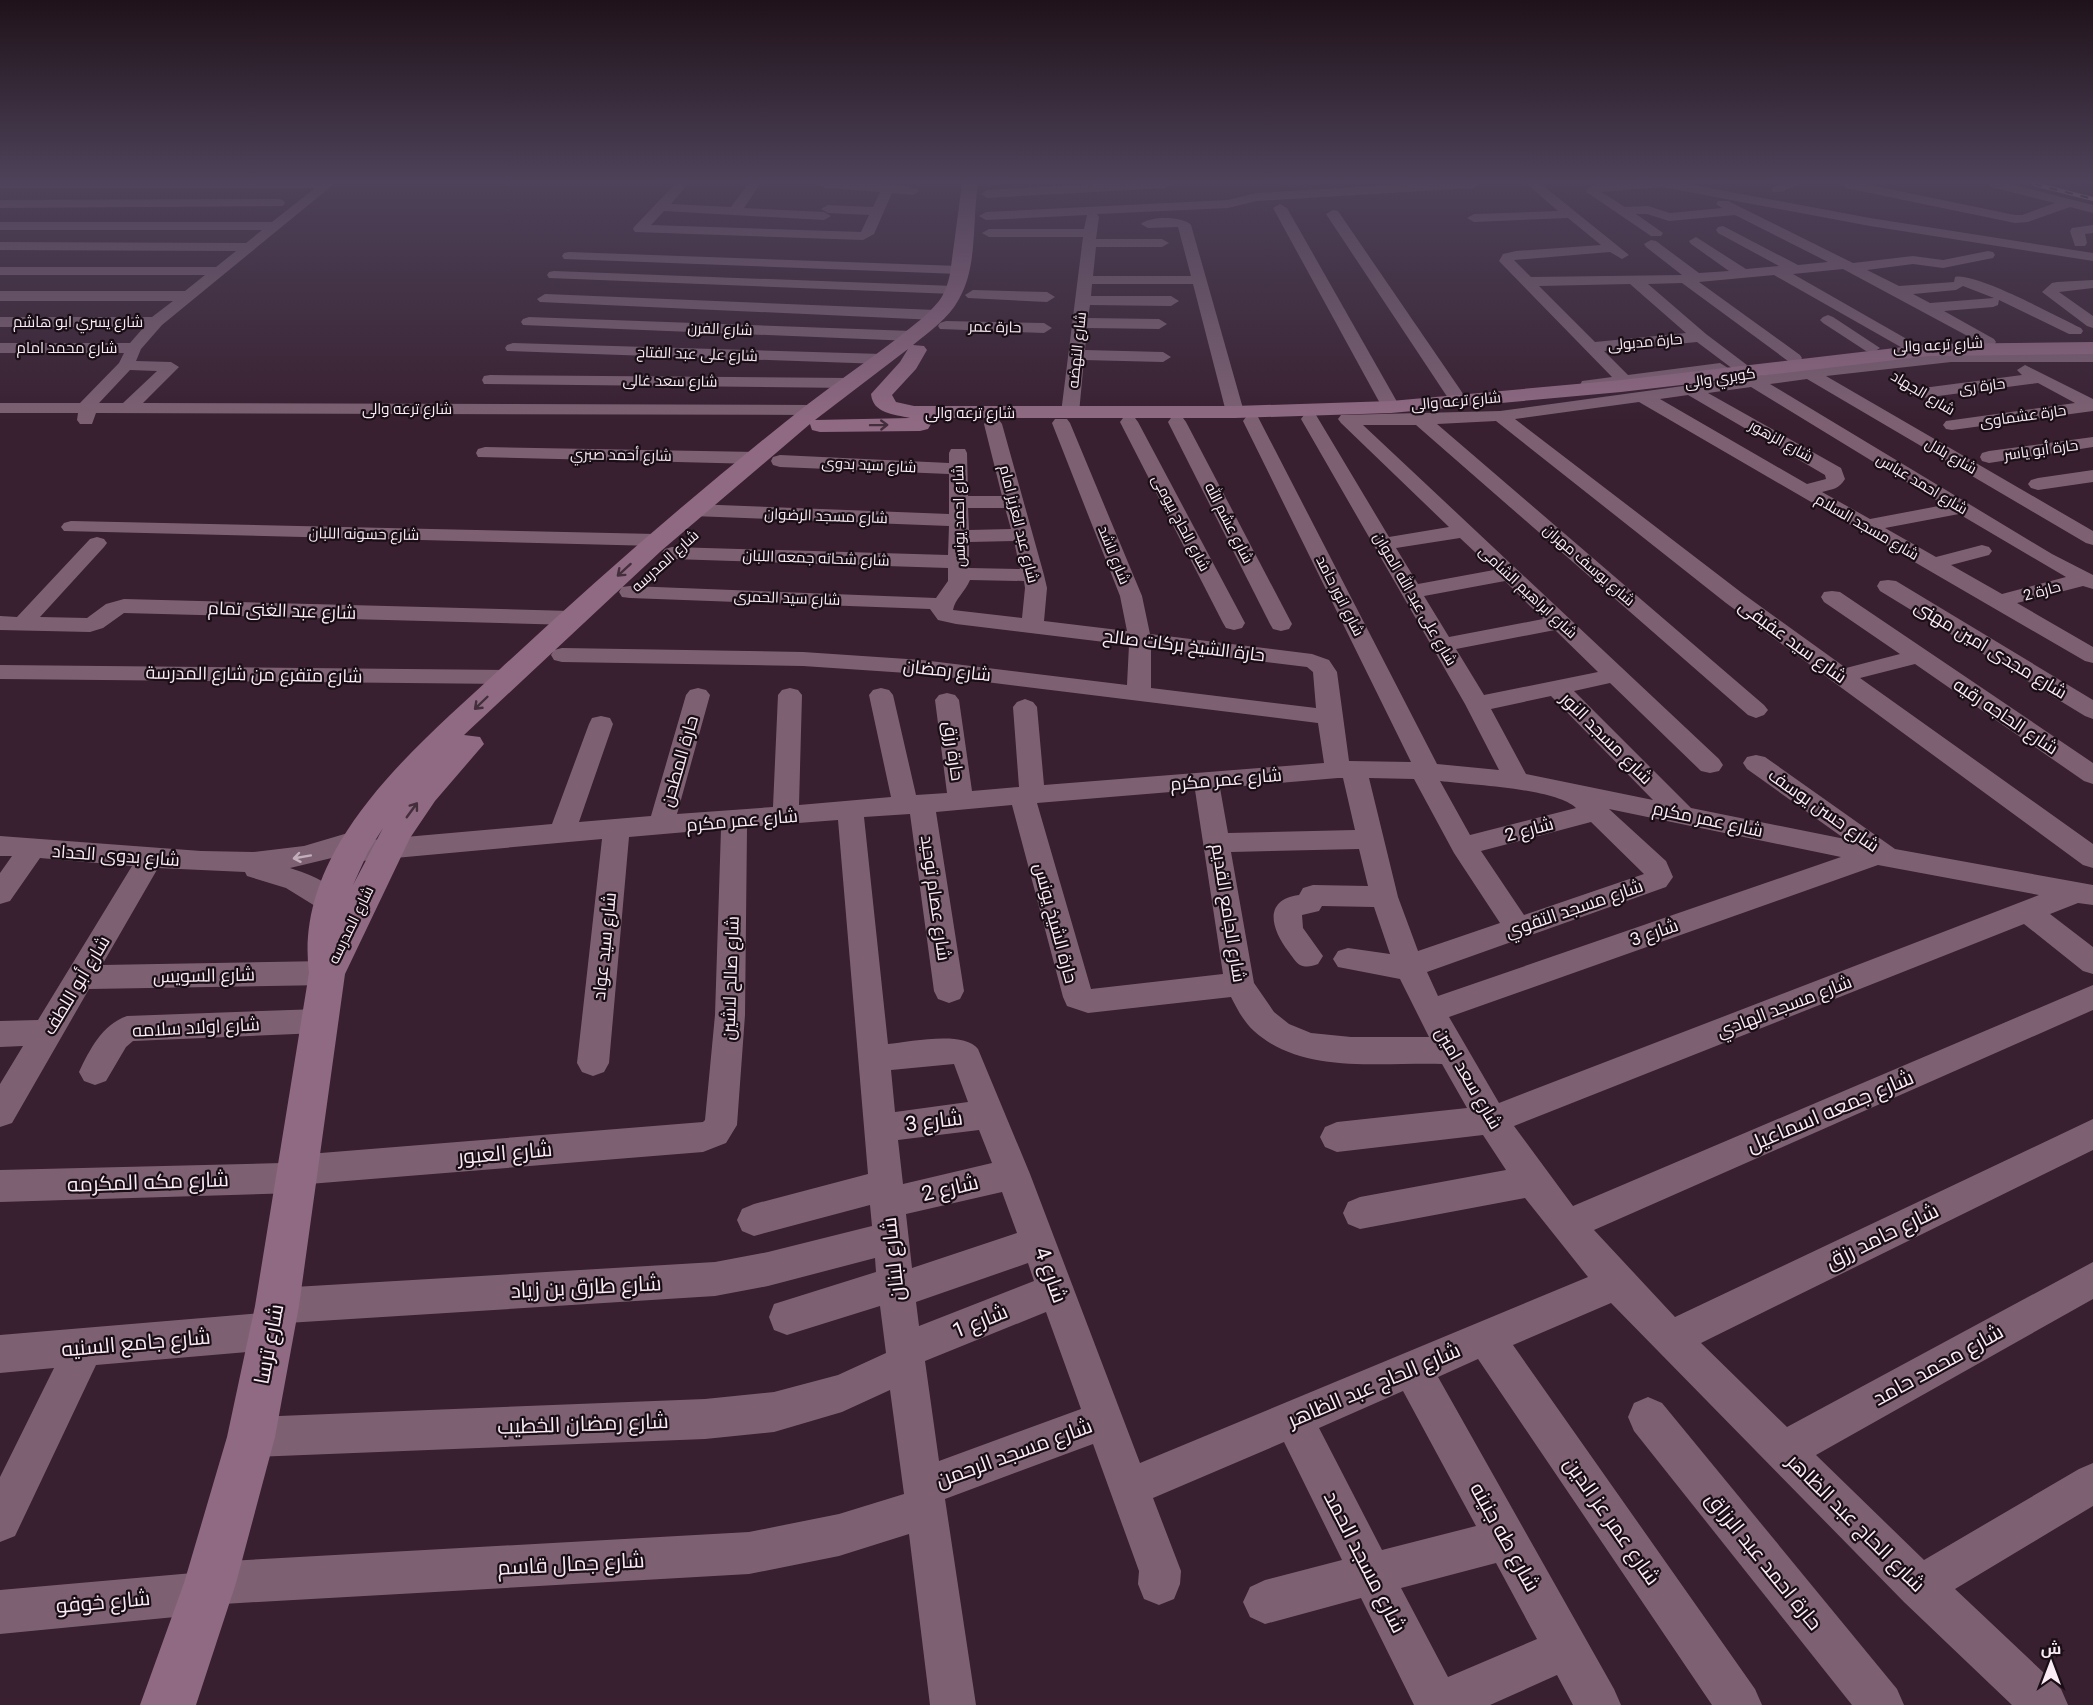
<svg xmlns="http://www.w3.org/2000/svg" width="2093" height="1705" viewBox="0 0 2093 1705" font-family="Roboto,Cairo,sans-serif">
<rect width="100%" height="100%" fill="#382030"/>
<g fill="none" stroke-linecap="round" stroke-linejoin="round">
<!-- minor -->
<g fill="#7d6173" fill-rule="evenodd">
<path d="M0,184H334L162,325L141,349L136,361L171,362L179,367L143,403L813,405L819,406L822,410L819,414L813,415L96,413L92,424H80L77,420L78,413H0V403H80L119,363L124,353H0V343H130L144,327H0V317H152L173,301H0V291H185L205,275H0V267H216L236,251L0,250V242L246,243L262,230H0V222H272L315,188H0ZM130,370L157,371L123,403H99Z"/>
<path d="M675,184H688L671,204L731,207L748,184H760L744,208L824,212L831,216L824,220L664,211L651,225L861,232L869,215L828,213L821,209L828,205L873,207L880,192L825,188L819,184C837,184 908,181 919,191L913,195L892,193L874,234L863,240L635,232L633,229L635,226Z"/>
<path d="M1095,184H1171L1165,188L987,198L981,194L987,190Z"/>
<path d="M1407,184H1479L1473,188L1256,201L1228,208L1097,214L1099,217L1096,239H1162L1169,243L1162,247H1096L1093,276H1191L1178,227L1148,228L1141,224C1151,216 1182,216 1191,225L1244,412L1241,416H1229L1226,412L1193,284H1092L1091,296H1171L1179,301L1171,306L1090,305L1088,318L1159,319L1167,324L1159,329L1087,328L1085,350L1163,352L1171,357L1163,362L1084,360L1079,413L1076,417H1064L1061,413L1083,237H989L982,233L989,229H1084L1087,215L986,220L979,216L986,212L1228,200L1256,193Z"/>
<path d="M1527,184H1541L1629,255L1622,259L1610,252L1514,260L1531,277L1682,275L1646,247L1644,244L1651,240L1656,241L1699,273L1729,271L1691,244L1689,241L1696,237L1746,269L1779,266L1718,233L1716,230L1718,227L1723,226L1798,265L1828,262L1735,215L1669,221L1647,214H1636L1663,233L1661,236H1651L1585,191L1596,184H1688L1870,218L2093,253V261L1870,226L1662,187L1601,192L1625,207L1648,206L1670,213L1722,208L1716,204L1718,201H1728L1853,263L1913,256L1943,260L1988,251L1993,252L1995,255L1993,258L1943,268L1913,264L1867,270L1899,286L1954,282L1955,277C1975,272 2058,317 2081,328L2083,331L2081,334H2069L1999,300L1998,305L1993,307L1944,311L1994,339L1996,342L1994,345L1988,347L1843,269L1793,274L1912,342L1914,345L1912,348L1906,350L1774,275L1699,282L1800,355L1802,358L1800,361H1788L1682,283L1648,284L1706,334L1747,365L1739,370L1733,369L1697,342L1604,351L1628,375L1720,363L1728,368L1720,373L1588,390L1582,389L1580,385L1582,381L1612,377L1499,261L1503,254L1516,251L1601,245L1568,218L1474,222L1467,218L1474,214L1558,211ZM1630,284L1686,333L1595,342L1539,286ZM1963,286L1994,298L1930,303L1913,294L1956,290Z"/>
<path d="M1780,184H1800L1781,192H1773L1771,189Z"/>
<path d="M1840,184H1865L2015,215H2022L2055,203L1991,187L1989,184H2011L2093,205V213L2070,207L2028,222L2015,223L1846,188Z"/>
<path d="M278,199L283,200L285,203L283,206L0,208V200Z"/>
<path d="M1280,204L1287,208L1400,407L1397,411H1385L1382,407L1273,208Z"/>
<path d="M1333,210L1338,211L1468,401L1465,405H1453L1450,401L1326,214Z"/>
<path d="M2093,225V233L2085,234L2087,243L2085,246H2075L2070,231L2072,228Z"/>
<path d="M569,252L959,266L966,270L959,274L564,259L562,256L564,253Z"/>
<path d="M554,271L954,286L961,290L954,294L549,278L547,275L549,272Z"/>
<path d="M2093,280V288L2059,292L2093,316V328L2087,326L2042,292L2052,283L2057,282Z"/>
<path d="M973,290L1047,292L1055,297L1047,302L968,298L965,295Z"/>
<path d="M545,294L936,310L944,315L936,320L540,302L537,299Z"/>
<path d="M1828,315L1833,317L1880,348L1872,353L1866,351L1823,323L1820,320L1823,317Z"/>
<path d="M529,317L912,331L920,336L912,341L523,325L521,322L523,319Z"/>
<path d="M946,321L1044,323L1052,328L1044,333L940,329L938,326L940,323Z"/>
<path d="M513,343L882,354L890,359L882,364L507,351L505,348L507,345Z"/>
<path d="M1951,352H2093V362H1951L1826,376L2093,531V545L2086,543L1807,379L1770,384L2052,554L2093,575V589L2083,586L2017,603L2093,647V663L2085,661L1639,402L1515,419L1742,593L1846,668L1900,654L1824,602L1821,597L1824,592L1832,591L1840,592L2093,763V784L2084,781L1915,664L1860,678L2093,844V868L2083,865L1726,603L1496,421L1437,424L1764,705L1768,710L1764,715L1756,718L1748,715L1416,425H1363L1719,759L1723,765L1719,771L1710,773L1701,771L1610,683L1574,691L1691,808L1845,839L1747,769L1743,763L1747,757L1756,755L1765,757L1895,849L2093,885V905L2078,903L2050,914L2093,947V974L2083,971L2024,924L1514,1126L1573,1206L2093,985V1010L1594,1230L1675,1317L2093,1119V1150L1701,1343L1787,1427L2093,1262V1299L1816,1455L1924,1560L2079,1469L2093,1463V1506L1955,1589L2061,1689L2068,1705H2012L1904,1602L1611,1303L1513,1345L1755,1689L1762,1705H1712L1478,1359L1438,1377L1614,1689L1621,1705H1573L1557,1675L1490,1705H1414L1361,1598L1265,1624L1250,1617L1243,1602L1250,1587L1265,1580L1342,1560L1284,1442L1153,1498L1181,1571L1180,1584L1174,1599L1159,1605L1144,1599L1138,1584L1139,1571L1093,1444L945,1499L976,1705H930L909,1534L839,1556L749,1574L223,1604L221,1608L206,1614L0,1634V1590L193,1573L195,1568L210,1562L749,1532L839,1514L904,1494L890,1390L842,1412L774,1432L705,1439L251,1457L237,1451L231,1437L237,1423L251,1417L705,1399L774,1392L838,1375L886,1353L880,1306L787,1335L774,1330L769,1317L774,1304L876,1272L875,1258L768,1286L715,1296L287,1323L291,1331L285,1344L272,1350L96,1365L15,1536L0,1542V1477L54,1368L0,1373V1335L262,1313L259,1306L264,1293L277,1288L715,1262L768,1252L872,1226L870,1205L754,1236L742,1231L737,1220L742,1209L754,1204L868,1174L838,820L747,827L745,1015L737,1125L726,1143L703,1152L309,1184L307,1189L295,1193L0,1202V1170L282,1163L284,1159L296,1155L703,1122L705,1120L715,1015L721,829L629,837L609,1063L604,1072L593,1076L582,1072L577,1063L602,839L351,862L340,856L290,868C309,874 334,883 344,902L340,909L330,912L320,909L286,888L247,876L245,872L158,868L102,965L327,961L337,965L342,973L337,981L327,985L89,989L12,1123L0,1127V1084L23,1046L0,1047V1021L38,1020L132,866L40,858L10,901L0,904V873L12,856H0V836L201,851L253,852L304,846L358,830L367,833L371,840L552,824L589,724L592,718L601,716L610,718L613,724L579,822L651,816L686,695L690,690L698,688L706,690L710,695L677,814L773,807L778,695L782,690L790,688L798,690L802,695L799,805L891,797L869,695L873,690L881,688L889,690L893,695L916,795L947,793L935,700L939,695L947,693L955,695L959,700L972,791L1019,787L1013,707L1017,702L1025,699L1033,702L1037,707L1044,785L1324,763L1318,723L922,674L803,666L562,662L554,660L551,655L554,650L562,648L803,652L922,660L1127,685L1129,645L956,624L938,620L930,609L630,598L622,597L619,592L622,587L630,586L936,598L948,581V568L672,559L665,557L662,553L665,549L672,547L948,555L949,526L693,516L686,514L683,510L686,506L693,504L949,514V474L780,467L773,465L771,461L773,457L780,455L949,463V453L951,449H965L967,453L968,496H1002L984,424L987,420H999L1002,424L1044,575L1047,588L1044,621L1127,631L1120,596L1052,423L1055,419H1067L1070,423L1142,596L1150,634L1312,654L1329,660L1337,672L1349,761L1411,762L1243,421L1246,417H1258L1437,764L1499,770L1465,704L1301,419L1304,415H1316L1389,537L1449,527L1341,423L1338,419L1341,415L1500,411L1874,360ZM1751,387L1944,505L1870,519L1822,492C1833,489 1839,489 1845,479L1841,468L1708,393ZM1688,395L1825,475L1826,479L1807,484L1660,399ZM968,508H1005L1011,529L969,530ZM1959,514L2066,577L2002,594L1951,565L1989,555L1992,551L1989,547L1982,545L1936,557L1885,528ZM1460,538L1494,570L1418,584L1396,548ZM1014,541L1020,569L969,568V542ZM970,580L1024,581L1025,588L1022,618L953,610C955,599 965,592 970,580ZM1505,581L1543,619L1449,637L1424,596ZM1555,630L1598,672L1484,695L1456,649ZM1151,648L1307,667L1313,672L1316,708L1151,688ZM1551,696L1653,800L1526,774L1491,709ZM1338,778H1343L1355,830L1228,833L1220,788ZM1369,778L1414,779L1454,853L1500,923L1418,951L1398,897ZM1440,781C1471,785 1555,788 1576,808L1470,835ZM1195,790L1223,974L1091,989L1037,803ZM1012,805L1063,997L1067,1006L1088,1013L1231,997C1237,1009 1244,1022 1254,1031C1302,1075 1383,1062 1442,1064L1467,1108L1337,1122L1325,1127L1320,1137L1325,1147L1337,1152L1483,1135L1506,1170L1360,1197L1348,1202L1343,1213L1348,1224L1360,1229L1525,1198L1588,1277L1140,1463L1030,1174L978,1049C964,1030 909,1042 888,1044L864,817L910,814L934,991L938,999L949,1003L960,999L964,991L936,812ZM1609,809L1841,857L1438,996L1427,972L1666,887L1673,877L1666,861ZM1591,822L1644,874L1524,915L1481,851ZM1359,849L1368,886L1313,885L1303,888L1299,895C1262,900 1272,930 1288,951C1292,956 1295,962 1300,965C1307,968 1312,966 1318,964L1323,956L1303,928L1302,915L1319,911L1322,906L1374,907L1390,954L1348,948L1338,951L1333,959L1338,967L1400,979L1429,1037H1351L1311,1033L1289,1024L1274,1012L1254,983L1231,852ZM1878,865L2039,895L1499,1103L1449,1017ZM954,1064L968,1102L895,1112L891,1070ZM979,1130L992,1163L903,1184L898,1140ZM1002,1192L1017,1233L912,1268L906,1214ZM1028,1263L1034,1281L919,1326L916,1302ZM1046,1312L1081,1409L939,1461L925,1361ZM1403,1391L1476,1526L1382,1550L1319,1428ZM1496,1563L1537,1639L1448,1677L1401,1588Z"/>
<path d="M2025,365L2093,399V411L1952,430L1946,429L1943,425L1946,421L2075,403L2038,383L1923,398L1917,397L1914,393L1917,389L1923,388L2022,375L2017,370Z"/>
<path d="M490,375L849,378L855,379L857,383L855,387L849,388L484,384L482,380L484,376Z"/>
<path d="M1129,417L1135,418L1138,422L1245,623L1242,628L1234,630L1226,628L1223,623L1120,422L1123,418Z"/>
<path d="M1177,417L1183,418L1186,422L1292,624L1289,629L1281,631L1273,629L1270,624L1168,422L1171,418Z"/>
<path d="M2093,437V447L1989,463L1982,461L1980,457L1982,453L1989,451Z"/>
<path d="M485,447L757,452L764,454L766,458L764,462L757,464L478,457L476,453L478,449Z"/>
<path d="M2093,470V482L2038,490L2031,488L2028,484L2031,480L2038,478Z"/>
<path d="M71,521L656,534L663,536L666,540L663,544L656,546L64,531L61,527L64,523Z"/>
<path d="M97,537L104,539L107,543L104,547L40,617L87,618L106,604L124,599L571,611L579,613L582,618L579,623L571,625L124,613L103,628L90,632L0,630V616L17,617L90,539Z"/>
<path d="M1888,580L1896,581L2093,700V719L2085,716L1880,591L1877,586L1880,581Z"/>
<path d="M0,665L508,670L516,672L520,677L516,682L508,684L0,679Z"/>
<path d="M319,1009L330,1012L334,1021L330,1030L319,1033L133,1041L126,1047L106,1081L95,1085L84,1081L79,1072C90,1049 102,1025 127,1016Z"/>
<path d="M1648,1397L1662,1403L1897,1689L1904,1705H1852L1634,1431L1628,1417L1634,1403Z"/>
</g>
<!-- secondary -->
<path fill="#906a83" fill-rule="evenodd" d="M962,184H978C972,221 978,266 959,299C949,318 929,332 913,345L924,346L927,350L916,369L892,395L896,402L914,406H1235L1391,401L1621,380L1929,344L2093,342V354L1929,356L1621,392L1391,413L1235,418H924L931,424L928,429L920,431L820,432L812,430L810,424L661,551L464,735L480,737L484,744L435,801L410,838L345,974L299,1306L275,1437L236,1583L196,1705H140L184,1583L227,1437L255,1306L309,973C303,926 316,883 340,842C381,774 442,723 499,670C599,577 701,488 808,404C838,381 869,360 899,337C912,326 928,315 939,301C945,293 948,283 950,274ZM908,349L900,362L871,394C873,414 894,414 910,418L815,420ZM383,828L353,885L368,852Z"/>
<!-- rail casing -->
<g stroke="#d2c1cc" stroke-width="4">
<path id="rail" d="M2034,184L2093,199"/>
</g>
<!-- rail -->
<use href="#rail" stroke="#190e15" stroke-width="2" stroke-dasharray="8" stroke-linecap="butt"/>
</g>
<!-- one-way arrows -->
<defs><path id="oneway-shaft" d="M-6 0H5M1.5-3L5.5 0L1.5 3" fill="none" stroke-width="1.6" stroke-linecap="round" stroke-linejoin="round" transform="scale(1.5)"/></defs>
<g stroke="#432e3c">
<use href="#oneway-shaft" transform="translate(879 425) rotate(-1)"/>
<use href="#oneway-shaft" transform="translate(624 570) rotate(138)"/>
<use href="#oneway-shaft" transform="translate(481 703) rotate(136)"/>
<use href="#oneway-shaft" transform="translate(412 810) rotate(-54)"/>
</g>
<use stroke="#c2adba" href="#oneway-shaft" transform="translate(302 857) rotate(170)"/>
<!-- sky -->
<linearGradient id="sky" x2="0" y2="1"><stop stop-color="#1f121a"/><stop offset="0.43" stop-color="#4d4259"/><stop offset="1" stop-color="#4d4259" stop-opacity="0"/></linearGradient>
<rect width="2093" height="423" fill="url(#sky)"/>
<g text-anchor="middle" dominant-baseline="central" stroke-width="4.5" stroke-linejoin="round" paint-order="stroke">
<!-- far-street labels -->
<g font-size="15" fill="#fbebf5" stroke="#190e15">
<text x="78" y="322">شارع يسري ابو هاشم</text>
<text transform="translate(995 327) rotate(1)">حارة عمر</text>
<text transform="translate(720 329) rotate(2)">شارع الفرن</text>
<text transform="translate(1645 342) rotate(-5)">حارة مدبولى</text>
<text transform="translate(1938 345) rotate(-3)">شارع ترعه والى</text>
<text x="67" y="348">شارع محمد امام</text>
<text transform="translate(1077 350) rotate(-84)">شارع النهضه</text>
<text transform="translate(697 354) rotate(2)">شارع على عبد الفتاح</text>
<text transform="translate(1720 378) rotate(-8)">كوبري والى</text>
<text transform="translate(670 381) rotate(1)">شارع سعد غالى</text>
<text transform="translate(1982 386) rotate(-7)">حارة رى</text>
<text transform="translate(1923 393) rotate(31)">شارع الجهاد</text>
<text transform="translate(1456 401) rotate(-5)">شارع ترعه والى</text>
<text x="407" y="409">شارع ترعه والى</text>
<text x="970" y="413">شارع ترعه والى</text>
<text transform="translate(2023 416) rotate(-8)">حارة عشماوى</text>
<text transform="translate(1781 441) rotate(29)">شارع الزهور</text>
<text transform="translate(2041 450) rotate(-8)">حارة أبو ياسر</text>
<text transform="translate(621 455) rotate(1)">شارع أحمد صبري</text>
<text transform="translate(1951 456) rotate(30)">شارع بلال</text>
<text transform="translate(869 465) rotate(3)">شارع سيد بدوى</text>
<text transform="translate(1922 484) rotate(31)">شارع احمد عباس</text>
<text transform="translate(826 516) rotate(2)">شارع مسجد الرضوان</text>
<text transform="translate(959 516) rotate(-91)">شارع احمد يونس</text>
<text transform="translate(1181 523) rotate(62)">شارع الحاج بيومى</text>
<text transform="translate(1229 523) rotate(63)">شارع عشم الله</text>
<text transform="translate(1019 524) rotate(76)">شارع عبد العزيز امام</text>
<text transform="translate(1867 527) rotate(30)">شارع مسجد السلام</text>
<text transform="translate(364 534) rotate(1)">شارع حسونه اللبان</text>
<text transform="translate(1114 555) rotate(68)">شارع ناشد</text>
<text transform="translate(816 558) rotate(2)">شارع شحاته جمعه اللبان</text>
<text transform="translate(665 561) rotate(-42)">شارع المدرسه</text>
<text transform="translate(1589 565) rotate(41)">شارع يوسف مهران</text>
<text transform="translate(2042 591) rotate(-15)">حارة 2</text>
<text transform="translate(1528 592) rotate(43)">شارع ابراهيم الشامى</text>
<text transform="translate(1340 596) rotate(63)">شارع انور حامد</text>
<text transform="translate(787 598) rotate(2)">شارع سيد الحمرى</text>
<text transform="translate(1415 599) rotate(60)">شارع على عبد الله الموان</text>
<text transform="translate(351 925) rotate(-64)">شارع المدرسه</text>
</g>
<!-- street labels -->
<g font-size="18" fill="#fbebf5" stroke="#190e15">
<text transform="translate(282 610) rotate(2)">شارع عبد الغنى تمام</text>
<text transform="translate(1793 641) rotate(36)">شارع سيد عفيفى</text>
<text transform="translate(1184 645) rotate(7)">حارة الشيخ بركات صالح</text>
<text transform="translate(1991 649) rotate(31)">شارع مجدى امين مهنى</text>
<text transform="translate(947 670) rotate(6)">شارع رمضان</text>
<text transform="translate(254 674) rotate(1)">شارع متفرع من شارع المدرسة</text>
<text transform="translate(2006 716) rotate(34)">شارع الحاجه رقيه</text>
<text transform="translate(1607 738) rotate(45)">شارع مسجد النور</text>
<text transform="translate(954 751) rotate(82)">حارة رزق</text>
<text transform="translate(679 761) rotate(-74)">حارة المطحن</text>
<text transform="translate(1226 779) rotate(-5)">شارع عمر مكرم</text>
<text transform="translate(1824 810) rotate(35)">شارع حسن يوسف</text>
<text transform="translate(1708 819) rotate(12)">شارع عمر مكرم</text>
<text transform="translate(742 820) rotate(-5)">شارع عمر مكرم</text>
<text transform="translate(1529 829) rotate(-15)">شارع 2</text>
<text transform="translate(116 855) rotate(4)">شارع بدوى الحداد</text>
<text transform="translate(936 898) rotate(82)">شارع عصام توحيد</text>
<text transform="translate(1574 908) rotate(-19)">شارع مسجد التقوي</text>
<text transform="translate(1229 913) rotate(81)">شارع الجامع القديم</text>
<text transform="translate(1056 923) rotate(75)">حارة الشيخ يونس</text>
<text transform="translate(1654 932) rotate(-19)">شارع 3</text>
<text transform="translate(604 946) rotate(-84)">شارع سيد عواد</text>
<text transform="translate(204 975) rotate(-1)">شارع السويس</text>
<text transform="translate(730 978) rotate(-88)">شارع صالح لاشين</text>
<text transform="translate(76 985) rotate(-59)">شارع أبو اللطف</text>
<text transform="translate(1784 1006) rotate(-21)">شارع مسجد الهادي</text>
<text transform="translate(196 1027) rotate(-3)">شارع اولاد سلامه</text>
<text transform="translate(1469 1078) rotate(60)">شارع سعد امين</text>
</g>
<!-- near-street labels -->
<g font-size="21" fill="#fbebf5" stroke="#190e15">
<text transform="translate(1830 1111) rotate(-23)">شارع جمعه اسماعيل</text>
<text transform="translate(934 1121) rotate(-7)">شارع 3</text>
<text transform="translate(505 1153) rotate(-5)">شارع العبور</text>
<text transform="translate(148 1182) rotate(-2)">شارع مكه المكرمه</text>
<text transform="translate(950 1188) rotate(-13)">شارع 2</text>
<text transform="translate(1882 1236) rotate(-26)">شارع حامد رزق</text>
<text transform="translate(893 1259) rotate(-96)">شارع لبنان</text>
<text transform="translate(1051 1275) rotate(70)">شارع 4</text>
<text transform="translate(586 1287) rotate(-3)">شارع طارق بن زياد</text>
<text transform="translate(980 1321) rotate(-22)">شارع 1</text>
<text transform="translate(136 1343) rotate(-5)">شارع جامع السنيه</text>
<text transform="translate(269 1344) rotate(-79)">شارع ترسا</text>
<text transform="translate(1938 1365) rotate(-29)">شارع محمد حامد</text>
<text transform="translate(1374 1385) rotate(-23)">شارع الحاج عبد الظاهر</text>
<text transform="translate(583 1424) rotate(-2)">شارع رمضان الخطيب</text>
<text transform="translate(1014 1453) rotate(-20)">شارع مسجد الرحمن</text>
<text transform="translate(1612 1521) rotate(55)">شارع عمر عز الدين</text>
<text transform="translate(1856 1523) rotate(45)">شارع الحاج عبد الظاهر</text>
<text transform="translate(1505 1537) rotate(61)">شارع طه جنينه</text>
<text transform="translate(1764 1561) rotate(51)">حارة احمد عبد الرزاق</text>
<text transform="translate(1365 1562) rotate(63)">شارع مسجد الحمد</text>
<text transform="translate(571 1564) rotate(-3)">شارع جمال قاسم</text>
<text transform="translate(103 1602) rotate(-5)">شارع خوفو</text>
</g>
</g>
<!-- north arrow -->
<g transform="translate(2051 1663)" stroke="#190e15" stroke-width="4.5" paint-order="stroke">
<path d="M0-4.5L10 22L0 15L-10 22Z" fill="#fbebf5"/>
<text y="-9" font-size="16" font-weight="bold" text-anchor="middle" fill="#fbebf5">ش</text>
</g>
</svg>
